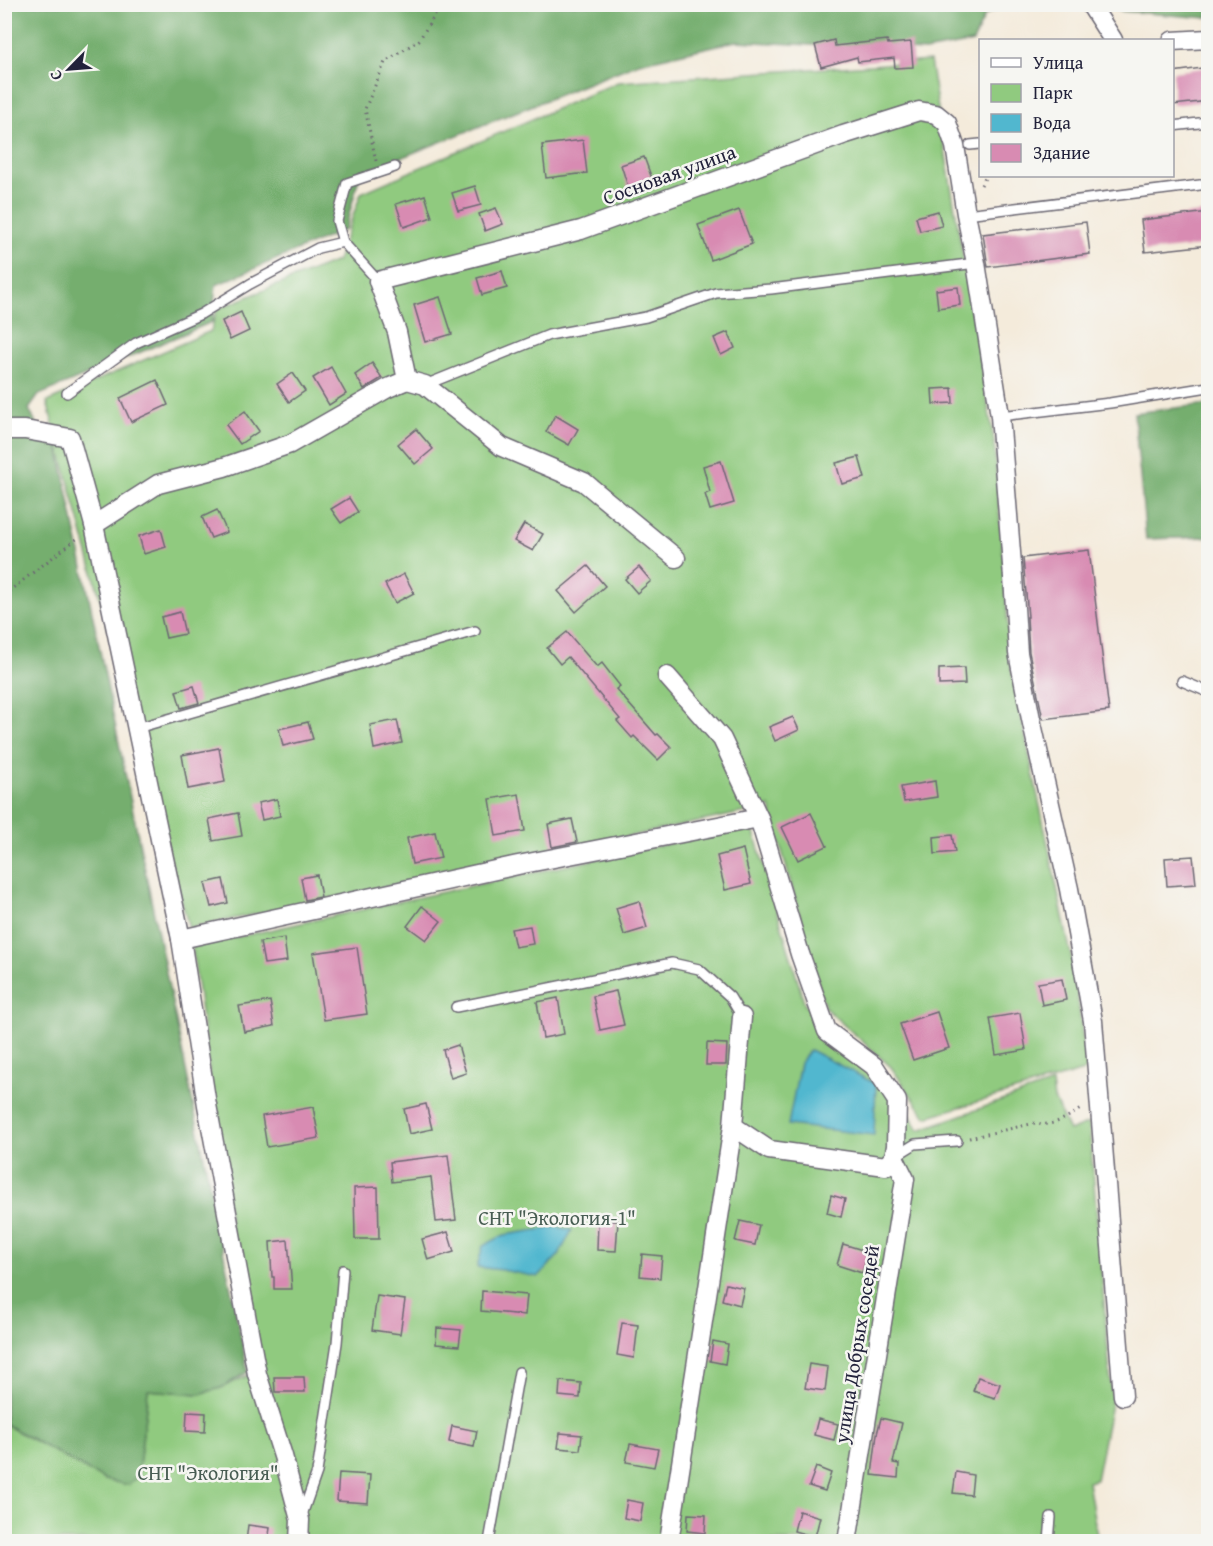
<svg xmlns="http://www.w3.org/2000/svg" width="1213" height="1546" viewBox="0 0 1213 1546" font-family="'Gentium Book Plus',serif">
<rect width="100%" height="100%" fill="#f6f6f2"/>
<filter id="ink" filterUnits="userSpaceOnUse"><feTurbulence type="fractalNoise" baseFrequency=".0167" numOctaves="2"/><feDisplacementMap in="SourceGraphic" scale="12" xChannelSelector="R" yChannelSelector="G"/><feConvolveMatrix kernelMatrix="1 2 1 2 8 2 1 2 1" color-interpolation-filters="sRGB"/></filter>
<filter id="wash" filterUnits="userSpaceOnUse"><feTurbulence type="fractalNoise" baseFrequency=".008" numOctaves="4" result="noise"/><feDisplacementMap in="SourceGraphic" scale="24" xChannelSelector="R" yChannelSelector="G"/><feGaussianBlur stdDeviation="1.35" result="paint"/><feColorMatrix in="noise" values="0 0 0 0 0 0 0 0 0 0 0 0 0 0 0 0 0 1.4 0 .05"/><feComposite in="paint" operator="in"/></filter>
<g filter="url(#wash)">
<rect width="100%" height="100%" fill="#f4ebdb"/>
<!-- green -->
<g fill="#90ca7f" stroke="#59765d" stroke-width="1.5">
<path d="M930,61L994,441L1011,668L1074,969L1087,1070L926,1117L891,1067L825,1008L770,807L189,928L47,402L211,331L217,309L337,261L361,193L618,82Z"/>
<path d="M752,826L805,1005L876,1060L919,1130L1052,1083L1054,1099L1069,1131L1089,1123L1112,1399L1096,1480L1088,1482L1098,1541H5L4,1424L105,1480L138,1475L148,1390L199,1394L221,1388L251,1374L192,947L420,897Z"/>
</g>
<!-- forest -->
<g fill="#74ae6e" stroke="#4b6854" stroke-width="1.5">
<path d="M5,5H1006L985,15L973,42L925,51L736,41L639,63L360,174L345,230L216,285L212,322L39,395L29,409L41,435L58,446L248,1372L221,1388L199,1394L148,1390L138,1475L129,1485L105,1480L5,1424Z"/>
<path d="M1109,5H1208V18L1120,11Z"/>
<path d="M1208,404V537L1146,539L1134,413Z"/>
</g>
<!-- water -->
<g fill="#51b7cf" stroke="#3a6c85" stroke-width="1.5">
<path d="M810,1050L876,1084L874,1135L788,1125L800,1063Z"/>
<path d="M558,1227L572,1230L559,1255L538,1277L502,1270L477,1267L483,1246L504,1235Z"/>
</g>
<g id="blocks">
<!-- building -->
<g fill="#d88bb2">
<path d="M834,40L835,46L887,40L888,44L911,42L913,67L895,68L894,58L858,62L857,57L821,67L815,45Z"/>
<path d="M1209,67V101L1173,105V72Z"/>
<path d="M583,140L587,173L546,178L542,145Z"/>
<path d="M644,157L654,184L630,193L621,165Z"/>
<path d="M475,186L481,205L458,211L452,193Z"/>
<path d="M425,195L432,217L404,227L396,204Z"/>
<path d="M496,208L503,224L485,231L479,214Z"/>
<path d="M739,210L752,244L711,260L698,225Z"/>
<path d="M938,211L942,226L920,231L916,217Z"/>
<path d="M1209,212V245L1145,252L1141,220Z"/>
<path d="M1086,222L1090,254L988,267L983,234Z"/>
<path d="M502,271L507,288L482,295L477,278Z"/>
<path d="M958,287L960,305L938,308L936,290Z"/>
<path d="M440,297L452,334L425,342L414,305Z"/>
<path d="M241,312L249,331L230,340L222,321Z"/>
<path d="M728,332L735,348L721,355L714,338Z"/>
<path d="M372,363L382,378L364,389L355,375Z"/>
<path d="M331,367L346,394L329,405L313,378Z"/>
<path d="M293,373L305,391L289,402L277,384Z"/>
<path d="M157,380L168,405L131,422L120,398Z"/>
<path d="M952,388L953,403L933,404L932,389Z"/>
<path d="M245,411L259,431L240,444L226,425Z"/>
<path d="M555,415L578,429L569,445L546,432Z"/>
<path d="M416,429L433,449L415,464L398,444Z"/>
<path d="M859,457L865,478L842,484L836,463Z"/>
<path d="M721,461L734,503L710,510L705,494L710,492L703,466Z"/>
<path d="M349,498L358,512L341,523L331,509Z"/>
<path d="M217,510L227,532L211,538L202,517Z"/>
<path d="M524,524L543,534L533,551L514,541Z"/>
<path d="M161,529L166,547L144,554L139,536Z"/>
<path d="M1089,550L1109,711L1043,719L1029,652L1027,617H1028L1023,558Z"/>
<path d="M588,566L605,586L576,612L558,591Z"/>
<path d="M639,567L651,581L637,593L625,579Z"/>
<path d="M404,574L414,593L395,603L385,584Z"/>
<path d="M180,612L185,634L166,638L161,617Z"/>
<path d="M567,632L597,667L602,663L620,686L616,689L656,735L658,734L671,747L658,760L634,736L632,738L617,721L620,719L568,657L560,664L547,648Z"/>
<path d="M964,668L965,684L939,685V669Z"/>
<path d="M194,686L199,703L181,708L176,691Z"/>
<path d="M793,717L799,730L775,741L769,727Z"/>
<path d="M397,720L402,743L374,749L370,725Z"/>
<path d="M308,722L313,739L283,746L279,729Z"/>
<path d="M219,748L225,782L188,789L182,755Z"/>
<path d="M935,781L937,797L904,802L901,787Z"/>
<path d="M519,794L525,831L496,836L490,799Z"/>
<path d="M277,799L280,816L262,820L258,803Z"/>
<path d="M238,813L242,836L213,841L209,819Z"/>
<path d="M811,813L827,846L798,860L782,827Z"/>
<path d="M572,819L577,842L552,847L548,824Z"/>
<path d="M435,832L441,858L412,864L407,838Z"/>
<path d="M952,835L955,852L935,854L934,837Z"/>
<path d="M743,849L751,884L725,890L717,856Z"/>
<path d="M1193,856L1196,884L1167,886L1165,858Z"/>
<path d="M317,875L321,897L305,900L301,878Z"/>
<path d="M223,879L228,903L211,907L205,883Z"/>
<path d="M639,901L647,928L624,935L616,908Z"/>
<path d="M422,906L441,921L426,940L407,926Z"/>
<path d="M530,926L533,944L515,947L511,929Z"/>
<path d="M284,938L287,961L264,964L260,942Z"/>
<path d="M357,947L367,1014L324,1020L313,953Z"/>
<path d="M1062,979L1066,1000L1042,1005L1038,983Z"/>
<path d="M616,991L624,1025L600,1030L593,996Z"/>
<path d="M558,998L564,1034L543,1038L537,1002Z"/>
<path d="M270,1001L274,1026L244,1032L239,1006Z"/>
<path d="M937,1012L949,1048L913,1060L900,1024Z"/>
<path d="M1020,1013L1026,1050L996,1055L990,1018Z"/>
<path d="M707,1043L727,1044L726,1065H706Z"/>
<path d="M458,1045L466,1073L451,1078L443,1050Z"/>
<path d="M426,1104L432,1129L409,1134L404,1109Z"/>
<path d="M313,1107L319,1138L267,1147L262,1116Z"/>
<path d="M448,1155L456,1220L436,1222L431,1177L392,1182L390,1162Z"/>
<path d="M378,1187L379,1239H355L354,1188Z"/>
<path d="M831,1195L845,1199L841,1217L827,1213Z"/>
<path d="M598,1220L618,1221L616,1251L597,1250Z"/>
<path d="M740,1221L759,1225L755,1245L735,1241Z"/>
<path d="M448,1232L454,1252L428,1260L422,1239Z"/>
<path d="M288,1240L292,1289H274V1277H272L270,1242Z"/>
<path d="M843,1244L869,1252L862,1273L837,1265Z"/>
<path d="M642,1254L662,1256L660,1278L640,1276Z"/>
<path d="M726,1284L744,1288L740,1305L722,1300Z"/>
<path d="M482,1291L527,1295L525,1315L481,1311Z"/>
<path d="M377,1296L405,1300L400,1334L372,1330Z"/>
<path d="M622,1323L638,1325L634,1358L617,1355Z"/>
<path d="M437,1328L461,1330L459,1346L436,1344Z"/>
<path d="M713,1341L728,1344L725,1364L710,1361Z"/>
<path d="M809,1364L828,1367L825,1391L805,1388Z"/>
<path d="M274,1377H304L305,1392H275Z"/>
<path d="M978,1377L1000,1384L995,1398L973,1391Z"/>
<path d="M560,1381L581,1383L580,1398L559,1396Z"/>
<path d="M187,1412L206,1413L205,1432L186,1431Z"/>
<path d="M881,1418L902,1423L893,1463L899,1464L898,1478L872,1475L877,1434Z"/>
<path d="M818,1419L838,1424L834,1440L814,1435Z"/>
<path d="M452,1426L477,1431L474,1447L449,1442Z"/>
<path d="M560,1433L582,1435L580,1450L558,1448Z"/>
<path d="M630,1444L658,1449L654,1467L626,1462Z"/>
<path d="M816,1467L831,1473L825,1491L809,1486Z"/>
<path d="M956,1472L973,1475L971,1495L953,1493Z"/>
<path d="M339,1473L370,1475L368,1503L337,1501Z"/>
<path d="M627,1500L643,1503L640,1521L624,1518Z"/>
<path d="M799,1511L820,1517L815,1537L794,1531Z"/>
<path d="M688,1514L706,1515L705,1533L687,1531Z"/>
<path d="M248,1525L270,1528L268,1542H246Z"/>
</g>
</g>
</g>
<g filter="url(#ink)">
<use href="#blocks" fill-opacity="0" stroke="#6c6873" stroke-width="1.5"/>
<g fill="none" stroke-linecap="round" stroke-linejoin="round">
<!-- service casing -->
<g stroke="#6c6873" stroke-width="12">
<g id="service">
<path d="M1172,126L1208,122"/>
<path d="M970,145L980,144"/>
<path d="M966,214L1208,184"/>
<path d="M343,242L337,221L347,183L395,167"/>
<path d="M425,385L549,335L646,317L716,293L771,289L976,263"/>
<path d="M67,393L136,343L201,314L250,284L318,248L343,242L378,281"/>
<path d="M1000,416L1110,403L1208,387"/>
<path d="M1182,681L1208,692"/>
<path d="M137,728L475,631"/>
<path d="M456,1007L672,963L699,969L730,997L742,1017"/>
<path d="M894,1157L915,1144L957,1141"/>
<path d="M302,1515L317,1472L337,1343L343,1270"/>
<path d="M489,1542L519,1372"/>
<path d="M1049,1542L1051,1517"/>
</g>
</g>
<!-- minor casing -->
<g stroke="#6c6873" stroke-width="21">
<g id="minor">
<path d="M1090,4L1113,40"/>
<path d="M1172,41L1208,39"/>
<path d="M407,380L425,385L502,447L584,482L676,558"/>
<path d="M4,430H25L70,438L94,525L181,939L207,1105L257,1374L283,1456L300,1520L299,1542"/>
<path d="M94,525L158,484L224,467L290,444L388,388L407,380L397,332L378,281L581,230L843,135L919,111L936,114L947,123L955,146L966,214L976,263L1000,416L1013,577L1018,653L1031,719L1069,889L1093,1021L1123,1396"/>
<path d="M667,676L722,739L759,818"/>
<path d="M181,939L518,865L759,818L800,954L827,1031L874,1066L897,1101L896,1146L894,1157L886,1166L769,1150L733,1126L669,1542"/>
<path d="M733,1126L742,1017"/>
<path d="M847,1542L905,1179L894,1157"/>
</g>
</g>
<!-- path -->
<g stroke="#6c6873" stroke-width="3" stroke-dasharray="1.5 4.5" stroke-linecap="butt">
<path d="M376,161L365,109L385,62L419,40L442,4"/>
<path d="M981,185L986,176"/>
<path d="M4,595L79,537"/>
<path d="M969,1138L1035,1123C1052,1128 1068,1117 1082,1108"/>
</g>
<!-- service -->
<use href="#service" stroke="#fff" stroke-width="9"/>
<!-- minor -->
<use href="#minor" stroke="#fff" stroke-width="18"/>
</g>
</g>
<g text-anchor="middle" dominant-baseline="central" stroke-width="5" stroke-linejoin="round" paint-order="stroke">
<!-- street labels -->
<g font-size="20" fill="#22223b" stroke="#f6f6f2">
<text transform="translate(669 174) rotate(-20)">Сосновая улица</text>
<text transform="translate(856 1344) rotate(-81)">улица Добрых соседей</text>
</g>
<!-- park labels -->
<g font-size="20" fill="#485d53" stroke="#f6f6f2">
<text x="557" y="1217">СНТ "Экология-1"</text>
<text x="208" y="1472">СНТ "Экология"</text>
</g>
</g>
<!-- margin -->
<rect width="1213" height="1546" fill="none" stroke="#f6f6f2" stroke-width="24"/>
<!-- legend -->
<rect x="979" y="39" width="195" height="138" fill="#f6f6f2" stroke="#a1a1a9" stroke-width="1.5"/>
<rect x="991" y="58" width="30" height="9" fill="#ffffff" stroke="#a1a1a9" stroke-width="1.5"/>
<text x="1033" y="69" font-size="18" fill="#22223b">Улица</text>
<rect x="991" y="84" width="30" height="18" fill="#90ca7f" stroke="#a1a1a9" stroke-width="1.5"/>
<text x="1033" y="99" font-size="18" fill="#22223b">Парк</text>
<rect x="991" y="114" width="30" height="18" fill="#51b7cf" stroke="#a1a1a9" stroke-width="1.5"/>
<text x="1033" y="129" font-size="18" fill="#22223b">Вода</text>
<rect x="991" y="144" width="30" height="18" fill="#d88bb2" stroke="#a1a1a9" stroke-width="1.5"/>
<text x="1033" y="159" font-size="18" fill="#22223b">Здание</text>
<!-- north arrow -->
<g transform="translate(69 69) rotate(245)" stroke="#f6f6f2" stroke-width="4.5" paint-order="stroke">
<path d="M0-4.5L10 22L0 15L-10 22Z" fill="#22223b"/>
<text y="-9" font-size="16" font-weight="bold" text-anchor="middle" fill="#22223b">С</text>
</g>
</svg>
